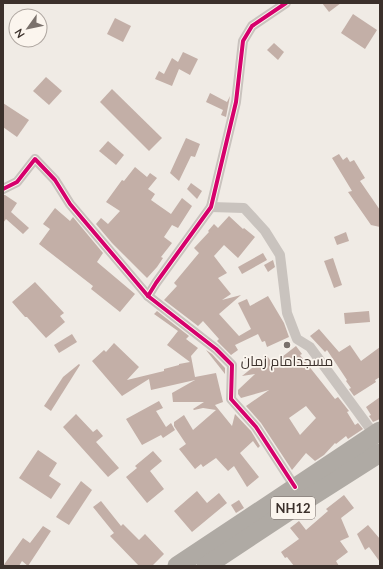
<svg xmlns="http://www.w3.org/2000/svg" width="383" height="569" viewBox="0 0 383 569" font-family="Lato,Cairo,sans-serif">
<rect width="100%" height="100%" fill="#f0ebe5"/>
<!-- building -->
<g fill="#c3afa7" fill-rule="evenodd">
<path d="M322,3H341L329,12Z"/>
<path d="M353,14L377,30L365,49L341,33Z"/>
<path d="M115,18L131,26L123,42L107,34Z"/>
<path d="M274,43L284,52L278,60L267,50Z"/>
<path d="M183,52L198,59L190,75L179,69L172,86L155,79L159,71L164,74L172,58L178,62Z"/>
<path d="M46,77L62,91L49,105L33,91Z"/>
<path d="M112,89L162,138L149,151L100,102Z"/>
<path d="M210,93L227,102L230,96L226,117L221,115L223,110L206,102Z"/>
<path d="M3,103L29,120L17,137L3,127Z"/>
<path d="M186,138L200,144L195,157L191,156L179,181L170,173Z"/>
<path d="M108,141L124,155L116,165L99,151Z"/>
<path d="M339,154L343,160L347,157L350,162L354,160L365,178L360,181L380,210V227L371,225L348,192L352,191L332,158Z"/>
<path d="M135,167L147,177L150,173L157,178L148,189L155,194L151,200L171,214L182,198L192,206L178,228L172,225L164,237L172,243L161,257L163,258L157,267L147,278L112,243L96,224L101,218L108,224L120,211L106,202L122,180L124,181Z"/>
<path d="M191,183L202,191L197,199L187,189Z"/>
<path d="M3,195H5L17,203L11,212L29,228L23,234L6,219L3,223Z"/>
<path d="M55,208L70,221L73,217L103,253L97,262L135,294L120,312L91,289L93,286L39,244L50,229L43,224Z"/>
<path d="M229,216L243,229L244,228L255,237L238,258L224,245L214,256L227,273L218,278L231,294L222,300L241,295L219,314L239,336L251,329L238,303L247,299L250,306L268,296L284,323L289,337L267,347L265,341L262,342L258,334L235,345L238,350L231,355L217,341L219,339L203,321L198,326L164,300L177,286L174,283L199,253L194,248L209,232L208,231L214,224L218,228Z"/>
<path d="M346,232L349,241L337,245L334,237Z"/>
<path d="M263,253L267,260L242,274L238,267Z"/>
<path d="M333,258L342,285L334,288L324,261Z"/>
<path d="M273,260L275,267L268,272L264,265Z"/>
<path d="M35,282L64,313L60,316L65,322L46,338L27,317H25L12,302Z"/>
<path d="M157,311L189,336L186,339L198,348L191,356L195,377L216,373L223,402L215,405L232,426L235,414L251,431L260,446L258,448L253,441L240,453L259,477L247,487L234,466L228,471L216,458L203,467L201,464L195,469L179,449L186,444L174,426V422L184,415L193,430L216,410L203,408L194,410L193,409L204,402H173L172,393L195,380L151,390L149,379L122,396L92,361L104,350L106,352L114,343L139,367L127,380L164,371V369L179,365V364L190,362L167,345L178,331L154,314Z"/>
<path d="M369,311L370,322L345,324L344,313Z"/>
<path d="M319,329L339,352L350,345L361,361L380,347V377L375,380L376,382L354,396L349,389L351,388L346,381L347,380L327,350L325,352L310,336Z"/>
<path d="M72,334L77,342L59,353L54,345Z"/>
<path d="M296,346L302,354L300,355L335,399L338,397L349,411L347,412L355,425L358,423L363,429L348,439L346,436L336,444L335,443L324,455L315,461L306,453L292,470L261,423L246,406L269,390L241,398L238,394V390L255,374L242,376L267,356L273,364ZM306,406L316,418L300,435L289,418Z"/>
<path d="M206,350L212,354L225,368V374Z"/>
<path d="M79,364L80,365L51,411L44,406L63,377Z"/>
<path d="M380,397V419L373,422L369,416L371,415L366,407Z"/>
<path d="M159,401L163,408L156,411L166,427L171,423L175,430L163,438L161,435L142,445L126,419Z"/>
<path d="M76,414L93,432L97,429L103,436L96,442L119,468L108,477L63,427Z"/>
<path d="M38,450L57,463L49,476L61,484L51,499L19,478Z"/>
<path d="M153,451L162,461L150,471L164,489L147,503L126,477L137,468L135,466Z"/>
<path d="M81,481L92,490L69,525L56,517Z"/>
<path d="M197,491L207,503L219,493L227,503L192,532L174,511Z"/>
<path d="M344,495L354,508L341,518L349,537L340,541L348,552L336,561L339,566H294L287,557L285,558L281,552L299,539L290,528L299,521L306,530L328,511L326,509Z"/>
<path d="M239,500L244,508L236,513L231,505Z"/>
<path d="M101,501L121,526L123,524L139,540L145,534L164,554L152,566H139L110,536L114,533L93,507Z"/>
<path d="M368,525L380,539V562L369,547L365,550L357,534Z"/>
<path d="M43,526L51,531L28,566L22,561L19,566H3L23,538L30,543Z"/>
</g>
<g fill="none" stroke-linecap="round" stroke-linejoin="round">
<!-- street -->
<g stroke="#c9c3be" stroke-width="10">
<path d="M3,189L17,182L35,159L55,180L70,204L148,296L216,349L232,365L231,399L256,427L295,487"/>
<path d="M211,207L244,208L265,231L280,255L287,313L297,339L310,347L374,434"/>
<path d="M148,296L156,283L211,207L236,102L243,41L252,26L286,3"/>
</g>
<!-- highway -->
<g stroke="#afaaa4" stroke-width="19">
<path d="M177,566L380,431"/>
<path d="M206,566L295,507L380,453"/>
</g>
<!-- cycleway casing -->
<g stroke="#fbf5ee" stroke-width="6">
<g id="cycleway">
<path d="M3,189L17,182L35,159L55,180L70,204L148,296L216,349L232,365L231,399L256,427L295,487"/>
<path d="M148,296L156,283L211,207L236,102L243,41L252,26L286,3"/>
</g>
</g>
<!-- cycleway -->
<use href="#cycleway" stroke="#d6006c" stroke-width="4"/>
</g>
<!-- markers -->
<circle fill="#7a716c" stroke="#fbf5ee" stroke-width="1.5" cx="287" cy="345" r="4"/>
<g text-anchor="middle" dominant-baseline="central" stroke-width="3.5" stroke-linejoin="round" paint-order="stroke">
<!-- shield labels -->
<rect fill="#fbf5ee" stroke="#756b66" stroke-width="1" x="271" y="497" width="44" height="22" rx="3"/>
<g font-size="13" font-weight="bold" fill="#3b302b">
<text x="293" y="508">NH12</text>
</g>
<!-- poi labels -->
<g font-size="14" fill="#3b302b" stroke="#fbf5ee">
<text x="287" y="360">مسجدامام زمان</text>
</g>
</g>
<!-- border -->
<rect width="383" height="569" fill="none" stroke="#3b302b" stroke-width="8"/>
<!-- north arrow -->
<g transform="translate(28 28) rotate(237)"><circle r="19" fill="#fbf5ee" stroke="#aea6a0"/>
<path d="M0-3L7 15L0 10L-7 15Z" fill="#7a716c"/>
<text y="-6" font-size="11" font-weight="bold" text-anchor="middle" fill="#3b302b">N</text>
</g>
</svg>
